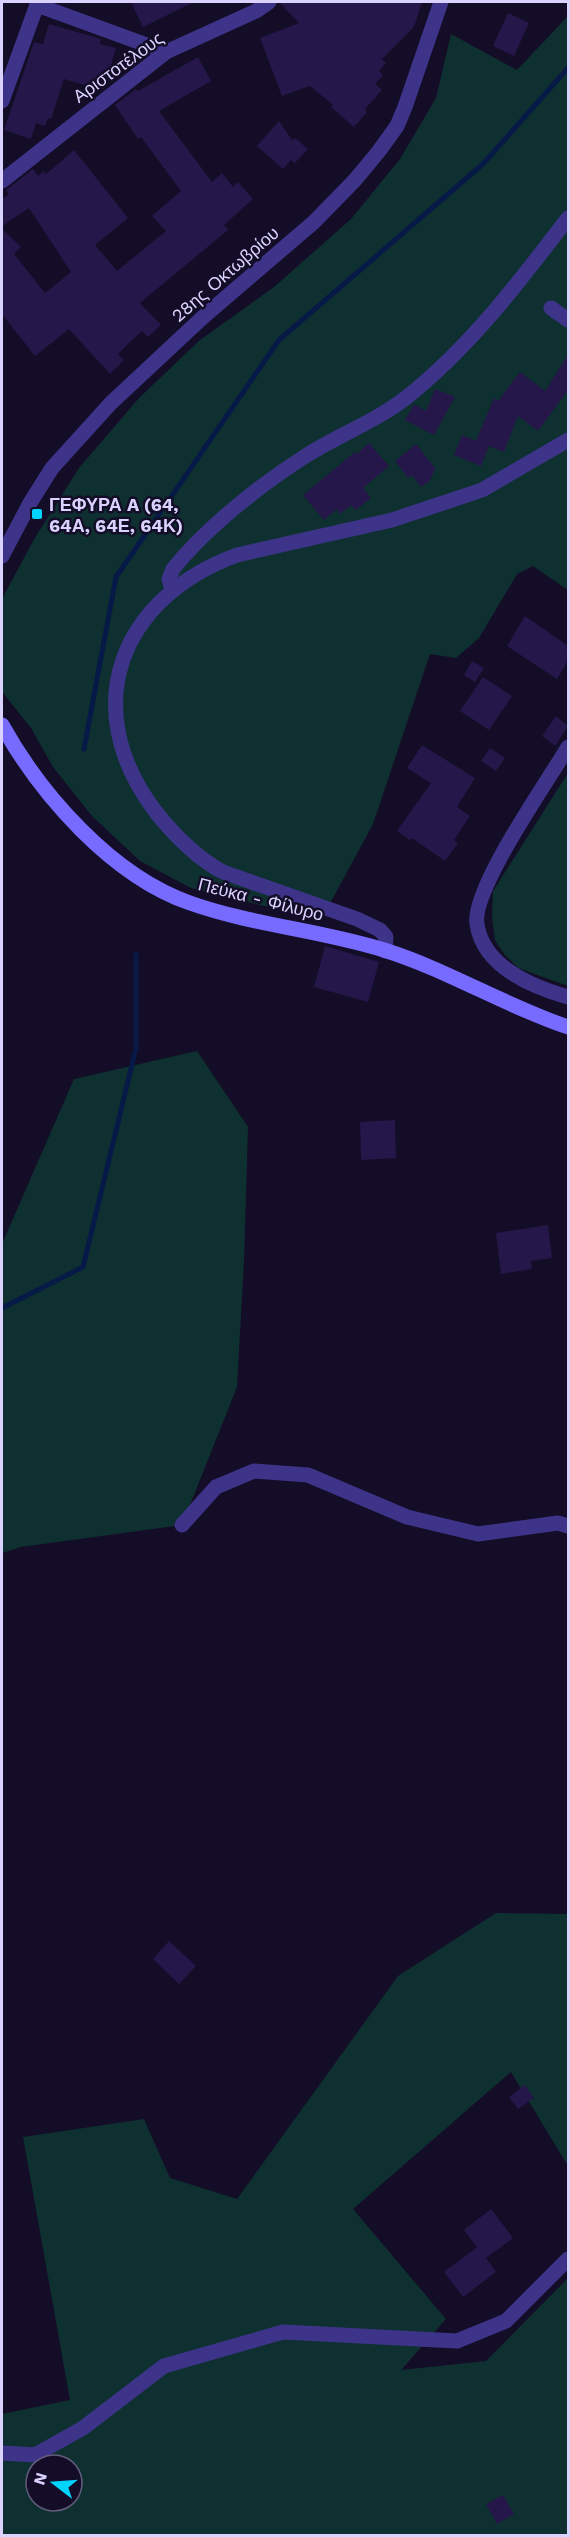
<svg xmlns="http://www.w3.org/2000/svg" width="570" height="2537" viewBox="0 0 570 2537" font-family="'Work Sans',sans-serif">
<rect width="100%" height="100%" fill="#130d27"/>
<!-- green -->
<g fill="#0f3031" fill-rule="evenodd">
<path d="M568,16V590L533,566L517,574L479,638L456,658L430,654L373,824L321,920L191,888L140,861L92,816L53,767L31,728L3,693L2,685V599L33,541L79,468L139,398L200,340L274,287L351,219L400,159L436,98L451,34L517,70Z"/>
<path d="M568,773V986L518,968L504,954L495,940L492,917L493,891Z"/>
<path d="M197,1051L248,1127L244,1260L237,1387L182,1525L21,1547L2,1553V1244L74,1079Z"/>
<path d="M496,1913L568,1914V2166L511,2072L353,2209L446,2319L401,2370L486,2361L568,2278V2535L2,2536V2414L70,2400L23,2137L144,2119L170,2178L237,2199L398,1976ZM36,2465H72V2501H36Z"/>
</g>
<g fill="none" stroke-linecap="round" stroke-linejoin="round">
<!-- stream -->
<g stroke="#061947" stroke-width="5">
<path d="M84,749L116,577L279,340L483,164L568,68"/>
<path d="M2,1308L83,1267L136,1048V954"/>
</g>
</g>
<!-- building -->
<g fill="#251749">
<path d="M131,2H194L143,27Z"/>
<path d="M279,2H422L414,27L382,59L386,63L379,71L383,75L375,84L382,90L365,109L367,112L354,127L331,107L333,105L310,86L282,96L260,38L299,23Z"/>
<path d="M508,13L529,23L514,56L493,46Z"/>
<path d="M49,24L101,39L100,44L116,48L104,88L102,90L64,79L51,119L48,118L45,126L36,123L31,139L4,130L34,42L43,44Z"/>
<path d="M198,57L211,81L159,111L212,182L222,173L233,187L238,182L253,199L224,225L228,230L140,303L161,325L148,337L142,331L129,343L118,354L124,360L110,374L69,329L35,356L2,314V229L21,247L14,254L45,293L71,272L29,208L2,226V199L9,194L6,190L33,169L38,176L44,171L46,174L74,150L128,218L95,245L117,271L166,231L152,216L181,191L141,137L138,139L115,105L136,89L138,91Z"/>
<path d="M279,121L292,140L295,138L308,149L295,163L291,160L283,169L257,146Z"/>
<path d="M568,355V390L538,431L518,416L504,452L489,446L481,466L454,455L462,435L476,441L494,398L498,401L520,372L545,391Z"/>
<path d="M435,389L455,397L434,435L405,420L414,404L426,411Z"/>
<path d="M369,443L389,466L363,488L371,498L356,510L351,505L340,514L337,509L324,520L303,495L355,452L357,454Z"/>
<path d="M416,444L435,468L430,481L421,487L412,475L408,478L395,461Z"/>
<path d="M525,616L568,646V660L557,679L507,646Z"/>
<path d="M472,661L484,668L475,682L464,675Z"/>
<path d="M483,677L512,696L489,730L460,711Z"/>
<path d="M556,716L568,726L555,746L542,736Z"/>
<path d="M422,745L475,778L457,807L470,816L454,840L458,843L445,861L412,838L410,840L397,831L431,783L407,768Z"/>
<path d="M490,748L505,758L496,771L481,761Z"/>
<path d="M325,946L379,962L368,1002L314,987Z"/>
<path d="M395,1120L396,1158L361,1160L360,1122Z"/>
<path d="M548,1225L552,1258L531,1261L532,1269L501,1274L496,1233Z"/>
<path d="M169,1941L196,1966L179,1984L153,1959Z"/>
<path d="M525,2085L534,2098L518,2109L509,2097Z"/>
<path d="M491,2209L513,2238L486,2258L496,2272L463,2297L444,2272L477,2247L464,2230Z"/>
<path d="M503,2495L514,2514L497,2524L486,2504Z"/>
</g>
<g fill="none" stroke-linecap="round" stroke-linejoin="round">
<!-- minor -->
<g stroke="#3d348a" stroke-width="15">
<path d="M37,5L166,52"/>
<path d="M2,101L38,2"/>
<path d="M2,181L166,52L256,11L269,2"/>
<path d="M551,308L568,320"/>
<path d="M172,590L169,579L173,569C206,528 260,485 304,457C338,435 375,422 407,397C470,347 520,281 568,218"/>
<path d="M568,747C548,781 471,890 477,924C483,967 533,987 568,997"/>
<path d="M385,951L386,937L380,930L357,919L223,872C195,857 174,835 155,811C77,707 120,598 237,555L392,520L482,490L568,440"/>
<path d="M182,1525L216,1487L254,1471L308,1475L407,1517L478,1534L558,1523L568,1526"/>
<path d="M2,2453L35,2455L83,2428L164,2366L283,2332L457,2341L506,2321L568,2259"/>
</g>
<!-- tertiary -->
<path stroke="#3d348a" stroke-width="15" d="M2,556L30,503L52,468L111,403L202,318L314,222L355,180L379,151L397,126L405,107L441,2"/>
<!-- secondary -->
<path stroke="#776aff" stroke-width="15" d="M2,725C41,795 112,876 190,903C252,925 320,930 384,950C448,970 505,1006 568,1027"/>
</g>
<!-- markers -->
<rect fill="#00d4fe" stroke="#130d27" stroke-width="2" x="31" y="508" width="12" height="12" rx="3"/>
<g text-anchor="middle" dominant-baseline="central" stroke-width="5" stroke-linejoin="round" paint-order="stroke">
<!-- street labels -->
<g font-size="18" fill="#dbd3ff" stroke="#130d27">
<text transform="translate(118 67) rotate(-36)">Αριστοτέλους</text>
<text transform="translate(225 274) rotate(-41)">28ης Οκτωβρίου</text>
<text transform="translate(261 899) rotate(14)">Πεύκα - Φίλυρο</text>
</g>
<!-- poi labels -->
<g font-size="18" font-weight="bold" fill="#dbd3ff" stroke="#130d27" text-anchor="start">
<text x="49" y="504">ΓΕΦΥΡΑ A (64,<tspan x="49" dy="21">64Α, 64Ε, 64Κ)</tspan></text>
</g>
</g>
<!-- border -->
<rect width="570" height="2537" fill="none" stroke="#dbd3ff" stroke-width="6"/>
<!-- north arrow -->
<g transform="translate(54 2483) rotate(287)"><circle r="28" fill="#130d27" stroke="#635c7d" stroke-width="1.5"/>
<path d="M0-4.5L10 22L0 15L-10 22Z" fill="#00d4fe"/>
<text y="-9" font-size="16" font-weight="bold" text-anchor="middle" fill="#dbd3ff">N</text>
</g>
</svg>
